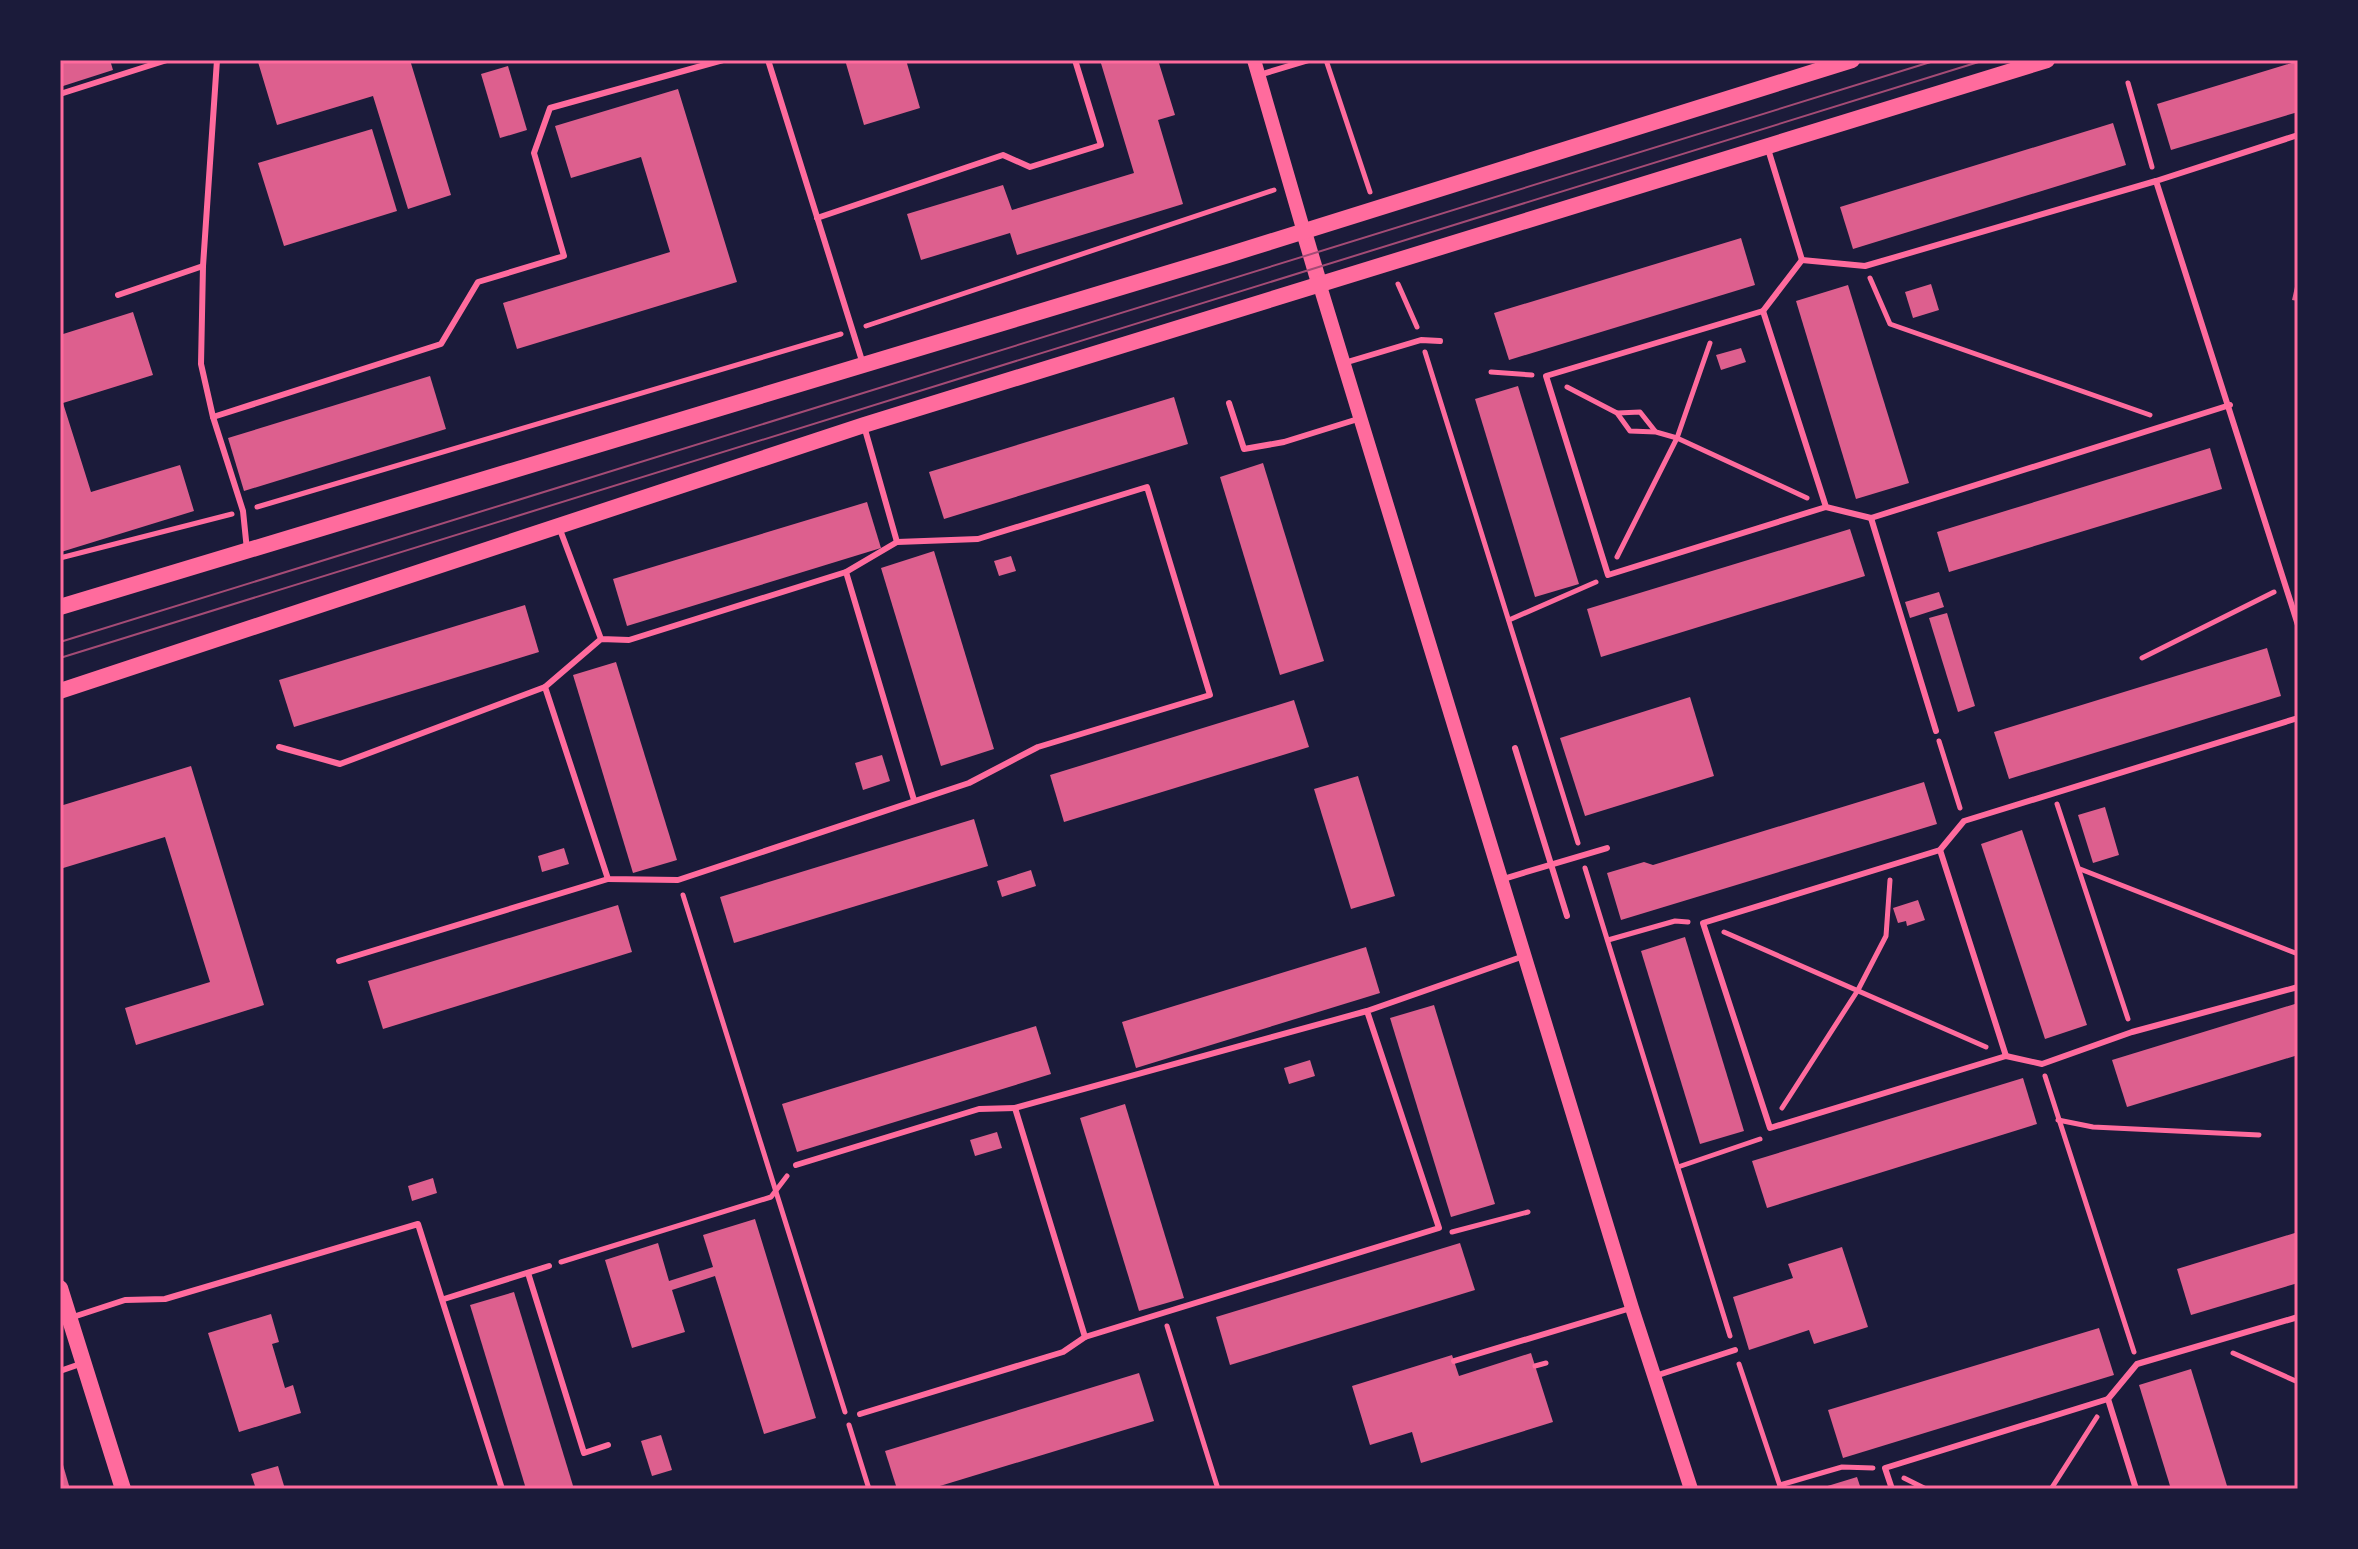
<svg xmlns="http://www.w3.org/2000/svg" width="2358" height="1549" viewBox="0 0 2358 1549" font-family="'Roboto Condensed',sans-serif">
<rect width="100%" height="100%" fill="#1b1b3a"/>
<!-- building -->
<g fill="#dd5f8e">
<path d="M60,60H110L113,70L60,87Z"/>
<path d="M265,60H410L451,195L408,209L373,96L277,125L258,62Z"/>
<path d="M845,60H906L920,108L864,125Z"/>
<path d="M1100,60H1158L1175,115L1158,120L1183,204L1017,255L1010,233L921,260L907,214L1003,185L1012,210L1134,173Z"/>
<path d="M2298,61V112L2171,150L2157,104Z"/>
<path d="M508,66L527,130L500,138L481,74Z"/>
<path d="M678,89L737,282L517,349L503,303L670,252L641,157L571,178L555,126Z"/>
<path d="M2113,123L2126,165L1853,249L1840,207Z"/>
<path d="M372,129L397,211L284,246L258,163Z"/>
<path d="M1741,238L1755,285L1509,360L1494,313Z"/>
<path d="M2297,278H2298V301L2292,300Z"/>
<path d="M1931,284L1939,310L1913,318L1905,292Z"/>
<path d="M1848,285L1909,483L1856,499L1796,301Z"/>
<path d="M133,312L153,375L63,403L91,492L180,465L194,511L61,552L60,335Z"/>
<path d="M1741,348L1746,362L1721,370L1716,355Z"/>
<path d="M430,376L446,429L244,491L228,438Z"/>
<path d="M1518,386L1579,584L1535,597L1475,399Z"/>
<path d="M1174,397L1188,444L944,519L929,472Z"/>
<path d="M2210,448L2222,489L1949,572L1937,532Z"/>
<path d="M1263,463L1324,661L1280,675L1220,477Z"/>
<path d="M867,502L881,548L627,626L613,579Z"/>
<path d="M1850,529L1865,576L1601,657L1587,609Z"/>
<path d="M934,551L994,749L941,766L881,568Z"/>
<path d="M1011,556L1016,571L999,576L994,561Z"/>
<path d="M1939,592L1944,607L1910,618L1905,602Z"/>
<path d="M525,605L539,652L294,727L279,680Z"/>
<path d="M1947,613L1975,706L1958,712L1929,618Z"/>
<path d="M2267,648L2281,696L2009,779L1994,732Z"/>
<path d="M616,662L677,860L633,873L573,675Z"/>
<path d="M1690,697L1714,776L1585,816L1560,738Z"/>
<path d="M1294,700L1309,747L1064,822L1050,775Z"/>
<path d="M882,755L890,781L863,790L855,763Z"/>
<path d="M191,766L264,1005L136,1045L125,1008L210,982L165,837L60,869V806Z"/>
<path d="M1358,776L1395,896L1351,909L1314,789Z"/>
<path d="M1924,782L1937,824L1621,920L1607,873L1644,862L1653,865Z"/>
<path d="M2105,807L2119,855L2093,863L2078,815Z"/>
<path d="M974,819L988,866L734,943L720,897Z"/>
<path d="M2022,830L2087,1025L2045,1039L1981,844Z"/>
<path d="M564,848L569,864L542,872L538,856Z"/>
<path d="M1031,870L1036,886L1002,897L997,881Z"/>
<path d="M1918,900L1925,920L1907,926L1906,921L1898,923L1893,908Z"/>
<path d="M618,905L632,952L383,1029L368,981Z"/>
<path d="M1685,937L1744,1131L1700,1144L1641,951Z"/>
<path d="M1366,947L1380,993L1136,1068L1122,1022Z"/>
<path d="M2298,1003V1055L2127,1107L2112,1060Z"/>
<path d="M1434,1005L1495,1204L1451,1217L1390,1018Z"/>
<path d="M1036,1026L1051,1074L797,1152L782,1104Z"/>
<path d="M1310,1060L1315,1076L1289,1084L1284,1068Z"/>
<path d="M2023,1078L2037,1124L1767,1208L1752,1161Z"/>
<path d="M1125,1104L1184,1298L1139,1311L1080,1118Z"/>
<path d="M997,1132L1002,1148L975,1156L970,1140Z"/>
<path d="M433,1178L437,1193L412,1201L408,1186Z"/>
<path d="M755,1219L816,1418L764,1434L715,1276L672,1290L685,1332L632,1348L605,1260L658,1243L669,1281L713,1267L703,1235Z"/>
<path d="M2298,1232V1283L2191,1315L2177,1269Z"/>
<path d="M1460,1243L1475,1290L1230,1365L1216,1317Z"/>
<path d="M1842,1247L1868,1327L1814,1344L1809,1330L1749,1350L1733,1297L1793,1278L1788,1264Z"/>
<path d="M514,1292L574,1489H526L470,1305Z"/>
<path d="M271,1314L279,1342L272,1344L285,1388L293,1385L301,1413L239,1432L208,1333Z"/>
<path d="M2099,1328L2114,1375L1843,1458L1828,1410Z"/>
<path d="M1531,1353L1553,1422L1421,1463L1412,1432L1370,1445L1352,1386L1452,1355L1459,1376Z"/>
<path d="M2191,1369L2228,1489H2171L2139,1385Z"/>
<path d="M1139,1373L1154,1421L930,1489H897L885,1451Z"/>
<path d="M661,1435L672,1470L652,1476L641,1441Z"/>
<path d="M60,1458H61L70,1489H60Z"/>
<path d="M278,1466L285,1489H256L251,1474Z"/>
<path d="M1857,1477L1861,1489H1821V1488Z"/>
</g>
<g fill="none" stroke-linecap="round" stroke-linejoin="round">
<!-- path -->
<g stroke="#ff6b9d" stroke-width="5">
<path d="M1326,60L1370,192"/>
<path d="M2128,83L2152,167"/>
<path d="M1870,278L1890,324L2150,415"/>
<path d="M1398,284L1417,327"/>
<path d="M866,326L1274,190"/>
<path d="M1425,352L1578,843"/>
<path d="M1491,372L1532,375"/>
<path d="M1567,387L1617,413L1630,431L1656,432L1677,438L1807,498"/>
<path d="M1618,413L1640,412L1655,431"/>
<path d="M257,507L841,334"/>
<path d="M1617,557L1677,438L1710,343"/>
<path d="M60,558L232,514"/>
<path d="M1509,620L1596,582"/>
<path d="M2142,658L2274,592"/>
<path d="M1939,741L1960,808"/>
<path d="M2057,804L2128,1019"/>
<path d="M1585,868L1730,1336"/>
<path d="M2080,869L2298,954"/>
<path d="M683,895L845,1412"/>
<path d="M1724,932L1986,1047"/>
<path d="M1608,940L1675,921L1688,922"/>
<path d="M2045,1076L2134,1352"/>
<path d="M1782,1108L1858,990L1886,936L1890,880"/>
<path d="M2058,1120L2093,1127L2259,1135"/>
<path d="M1678,1167L1760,1139"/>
<path d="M1452,1232L1528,1212"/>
<path d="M561,1262L771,1197L787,1176"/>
<path d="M1167,1326L1218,1489"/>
<path d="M2233,1353L2298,1382"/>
<path d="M1739,1364L1781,1489"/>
<path d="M1535,1366L1546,1363"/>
<path d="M849,1425L869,1489"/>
<path d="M1904,1478L1926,1489"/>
<path d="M1780,1485L1842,1467L1873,1468"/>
<path d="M2051,1489L2097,1417"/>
</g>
<!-- service -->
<g stroke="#ff6b9d" stroke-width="6">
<path d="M217,60L203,266L201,364L213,417L243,511L247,550"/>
<path d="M768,60L863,364"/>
<path d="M1259,75L1309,60"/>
<path d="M60,94L167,60"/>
<path d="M2298,135L2156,181L2298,625"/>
<path d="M1768,149L1802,260"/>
<path d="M817,218L1003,155L1030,167L1101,145L1075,60"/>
<path d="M118,295L203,266"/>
<path d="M1763,311L1802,260L1865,266L2156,181"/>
<path d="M1344,363L1421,340L1440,341"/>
<path d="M1229,403L1244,449L1284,442L1358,419"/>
<path d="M213,417L441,344L478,282L564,256L534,153L550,108L723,60"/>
<path d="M864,426L897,542"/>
<path d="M1826,507L1763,311L1546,376L1608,575L1826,507L1871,518L2230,405"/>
<path d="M1871,518L1936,731"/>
<path d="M559,527L601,639L545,687L608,879L678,880L969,783L1038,747L1210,695L1147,487L978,539L897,542L846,572L629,640L601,639"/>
<path d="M846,572L914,800"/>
<path d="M2298,718L1964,821L1940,850L1703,923L1770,1128L2006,1056L2042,1064L2132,1032L2298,987"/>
<path d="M279,747L340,764L545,687"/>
<path d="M1515,748L1567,916"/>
<path d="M1940,850L2006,1056"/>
<path d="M1503,879L1607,848"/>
<path d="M339,961L608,879"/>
<path d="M1367,1011L1439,1228L1085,1337L1015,1108L1367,1011L1524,956"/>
<path d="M796,1165L979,1109L1015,1108"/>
<path d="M528,1273L584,1453L608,1445"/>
<path d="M444,1299L549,1266"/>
<path d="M73,1317L125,1300L165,1299L418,1224L502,1489"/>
<path d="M1454,1361L1631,1308"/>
<path d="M60,1371L83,1363"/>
<path d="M1655,1376L1735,1350"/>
<path d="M860,1414L1063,1352L1085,1337"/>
<path d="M1892,1489L1885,1468L2108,1399"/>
<path d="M2136,1489L2108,1399L2137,1364L2298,1317"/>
</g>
<!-- tertiary -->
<g stroke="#ff6b9d" stroke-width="14">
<path d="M1254,60L1304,232"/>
<path d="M1320,286L1632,1308L1691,1489"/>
</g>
<!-- secondary -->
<g stroke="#ff6b9d" stroke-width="16">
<path d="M1304,232L1320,286"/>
<path d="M60,607L1228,255L1852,60"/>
<path d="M60,691L864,425L2047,60"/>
<path d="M60,1288L123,1489"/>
</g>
<!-- tram -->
<g stroke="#a44b75" stroke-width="2">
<path d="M60,642L1937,60"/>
<path d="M60,658L1985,60"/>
</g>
</g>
<!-- border -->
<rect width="2358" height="1549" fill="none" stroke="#1b1b3a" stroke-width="124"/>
<rect x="62" y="62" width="2234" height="1425" fill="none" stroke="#ff6b9d" stroke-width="3"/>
</svg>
